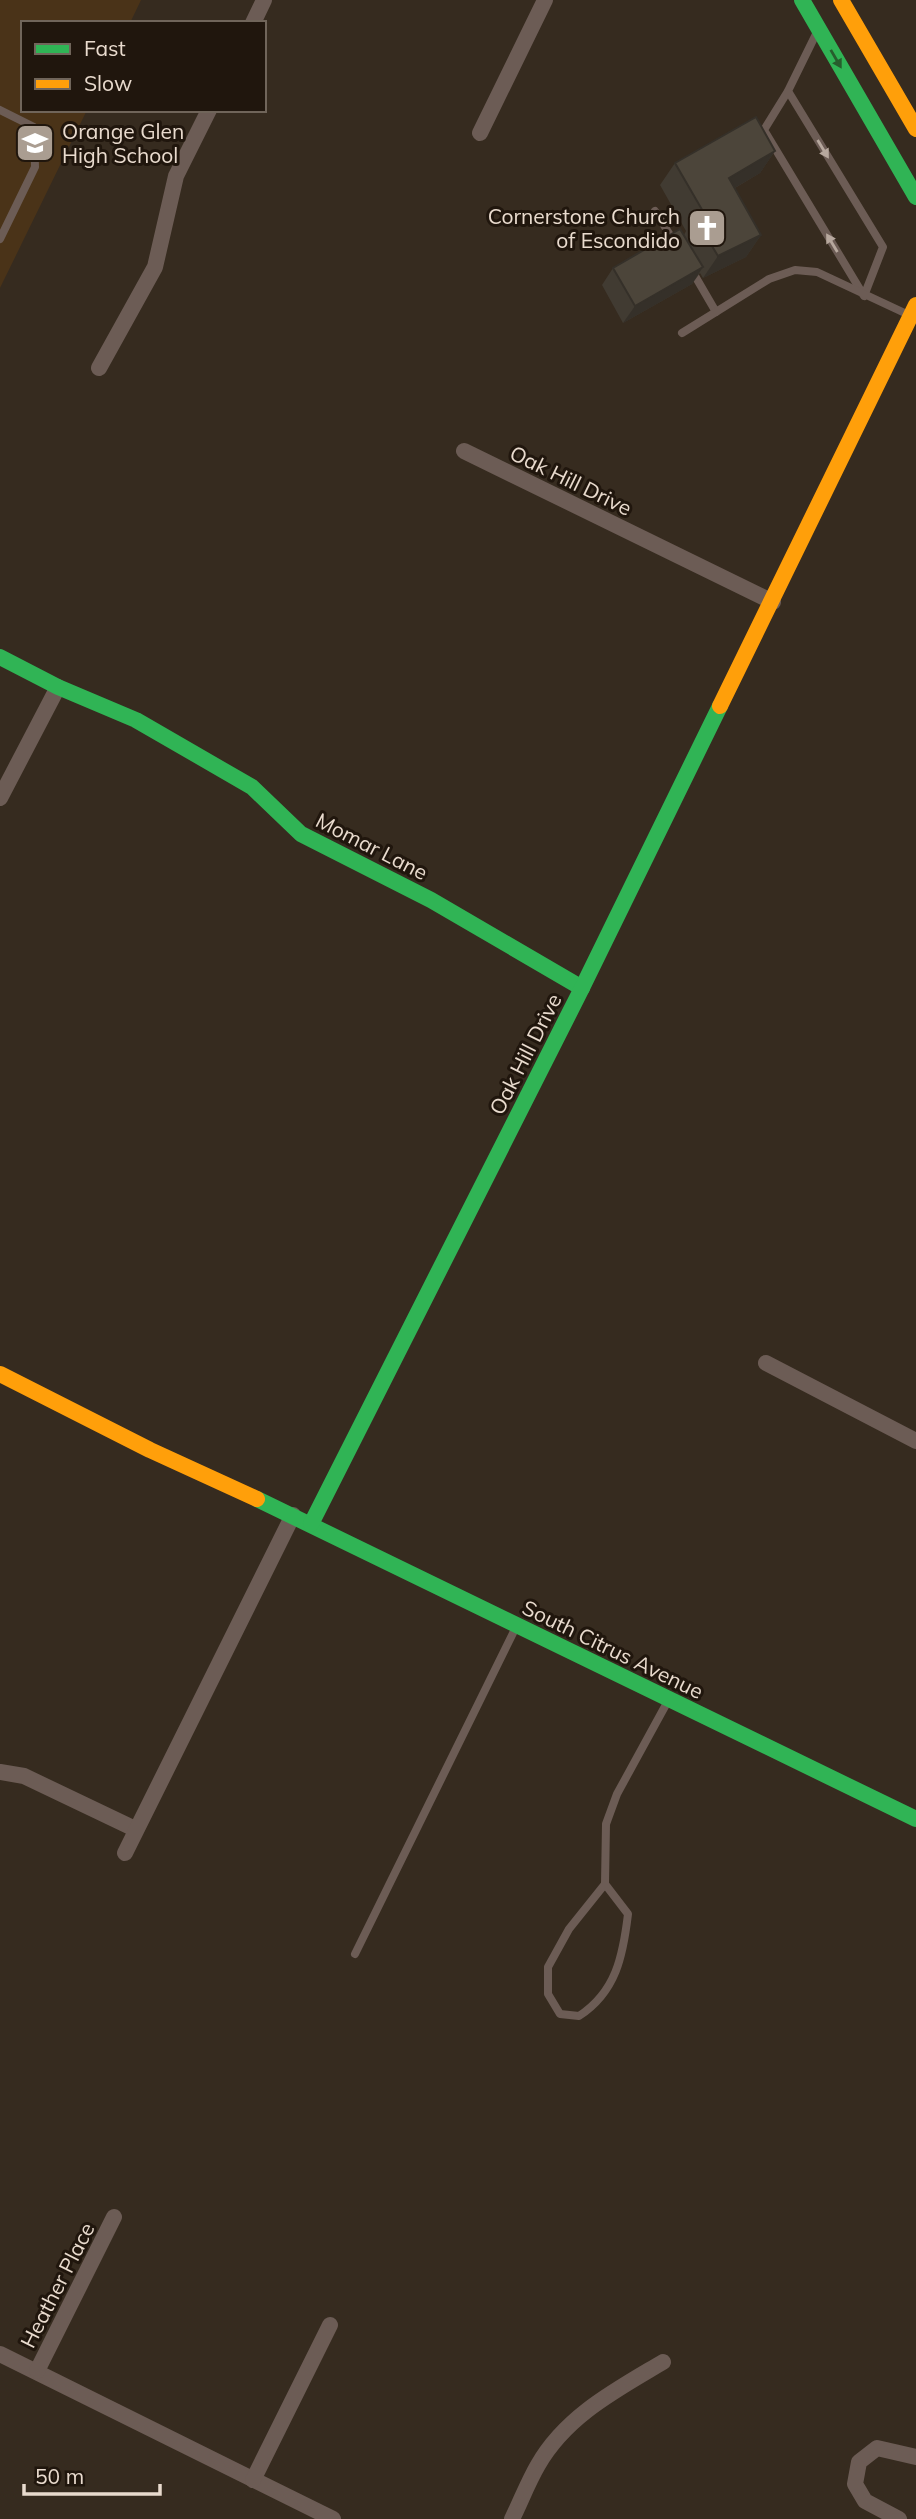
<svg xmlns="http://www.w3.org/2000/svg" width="916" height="2519" viewBox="0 0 916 2519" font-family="Mulish,sans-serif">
<rect width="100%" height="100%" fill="#362b1f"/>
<!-- built -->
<path fill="#4a3318" d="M0,0H141L130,23H23V110H87L0,288Z"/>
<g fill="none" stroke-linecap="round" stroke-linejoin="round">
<!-- lane -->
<g stroke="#6c5c55" stroke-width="8">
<path d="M788,91L883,247L864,296L764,130L788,91L816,34"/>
<path d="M0,110L34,127L35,167L0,239"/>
<path d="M655,211L675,243"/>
<path d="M691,269L716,312"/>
<path d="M682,333L769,279L795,270L817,272L909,315"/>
<path d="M605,1884L628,1914C623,1956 616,1992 579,2016L560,2014L548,1994V1967L569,1929L605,1884L606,1824L617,1794L669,1699"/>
<path d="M355,1954L517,1625"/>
</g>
<!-- street -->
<g stroke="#6c5c55" stroke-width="16">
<path d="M253,23L264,0"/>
<path d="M480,133L545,0"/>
<path d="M99,368L155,267L176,176L209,110"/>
<path d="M464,451L773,602"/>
<path d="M0,798L58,687"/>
<path d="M766,1363L916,1441"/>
<path d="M0,1772L24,1776L135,1829"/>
<path d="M125,1853L293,1515"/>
<path d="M0,2354L333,2519"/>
<path d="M37,2371L114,2217"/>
<path d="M253,2480L330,2325"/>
<path d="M512,2519C521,2501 528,2482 538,2465C566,2416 616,2390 663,2362"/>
<path d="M899,2519L865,2501L855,2484L859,2462L877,2448L916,2457"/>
</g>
<!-- fast -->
<g stroke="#30b455" stroke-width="16">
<path d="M802,0L916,197"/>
<path d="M0,657L58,687L136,720L252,787L301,834L431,900L582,988"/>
<path d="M257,1499L916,1819"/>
<path d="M311,1524L582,988L720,706"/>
</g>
<!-- slow -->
<g stroke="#ff9f0a" stroke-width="16">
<path d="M841,0L916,129"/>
<path d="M720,706L916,305"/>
<path d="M0,1374L150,1450L257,1499"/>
</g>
</g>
<!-- wall -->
<path fill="#413b32" d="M775,151L760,173L735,188L761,235L746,257L703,278L700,273L692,284L623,323L602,285L613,268L684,235L686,231L660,185L675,163Z"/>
<!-- shaded-wall -->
<g fill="#353029">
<path d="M775,151L760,173L714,200L729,178Z"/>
<path d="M761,235L746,257L703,278L718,256Z"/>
<path d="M703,267L692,284L623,323L635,306Z"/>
</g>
<!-- building -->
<g fill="#4c453a" stroke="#353029" stroke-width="2">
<path d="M756,117L775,151L729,178L761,235L718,256L695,218L704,213L675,163Z"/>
<path d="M680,229L703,267L635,306L613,268Z"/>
</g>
<!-- one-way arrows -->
<defs><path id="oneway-solid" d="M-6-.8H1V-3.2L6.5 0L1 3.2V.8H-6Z" transform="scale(1.75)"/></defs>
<use fill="#275d2d" href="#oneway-solid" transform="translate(836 59) rotate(60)"/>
<g fill="#b7a89e">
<use href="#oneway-solid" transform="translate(823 149) rotate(59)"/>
<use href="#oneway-solid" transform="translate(832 243) rotate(-121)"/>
</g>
<!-- icons -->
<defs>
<g id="school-square" transform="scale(2.0125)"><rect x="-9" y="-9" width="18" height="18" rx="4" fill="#aa9d91" stroke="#20160d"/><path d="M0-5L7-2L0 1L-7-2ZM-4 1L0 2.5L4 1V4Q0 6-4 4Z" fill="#fff"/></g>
<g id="church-square" transform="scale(2.0125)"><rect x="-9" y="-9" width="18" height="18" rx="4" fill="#aa9d91" stroke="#20160d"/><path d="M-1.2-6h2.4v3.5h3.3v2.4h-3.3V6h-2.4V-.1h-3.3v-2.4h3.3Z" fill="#fff"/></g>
</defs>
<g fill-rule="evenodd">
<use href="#school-square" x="35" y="143"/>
<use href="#church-square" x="707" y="228"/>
</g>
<g text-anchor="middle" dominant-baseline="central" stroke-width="6" stroke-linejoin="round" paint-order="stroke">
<!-- poi labels -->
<g font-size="21" fill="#e9dbce" stroke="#20160d" text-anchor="start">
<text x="62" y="131">Orange Glen<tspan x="62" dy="24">High School</tspan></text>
<text x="680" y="216" text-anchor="end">Cornerstone Church<tspan x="680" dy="24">of Escondido</tspan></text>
</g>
<!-- street labels -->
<g font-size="21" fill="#e9dbce" stroke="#20160d">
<text transform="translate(571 480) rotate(26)">Oak Hill Drive</text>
<text transform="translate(372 846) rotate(27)">Momar Lane</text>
<text transform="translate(525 1054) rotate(-63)">Oak Hill Drive</text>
<text transform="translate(613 1649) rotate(26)">South Citrus Avenue</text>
<text transform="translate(57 2285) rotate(-63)">Heather Place</text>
</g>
</g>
<!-- legend -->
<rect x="21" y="21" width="245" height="91" fill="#20160d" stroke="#70655a" stroke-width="2"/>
<rect x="35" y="44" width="35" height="10" fill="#30b455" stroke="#70655a" stroke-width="2"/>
<text x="84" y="56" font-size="21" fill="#e9dbce">Fast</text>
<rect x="35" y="79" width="35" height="10" fill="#ff9f0a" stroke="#70655a" stroke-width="2"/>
<text x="84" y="91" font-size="21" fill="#e9dbce">Slow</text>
<!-- scale -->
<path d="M24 2484v10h136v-10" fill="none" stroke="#e9dbce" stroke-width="3.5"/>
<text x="35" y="2484" font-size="21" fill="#e9dbce" stroke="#20160d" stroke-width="5" paint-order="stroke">50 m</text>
</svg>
